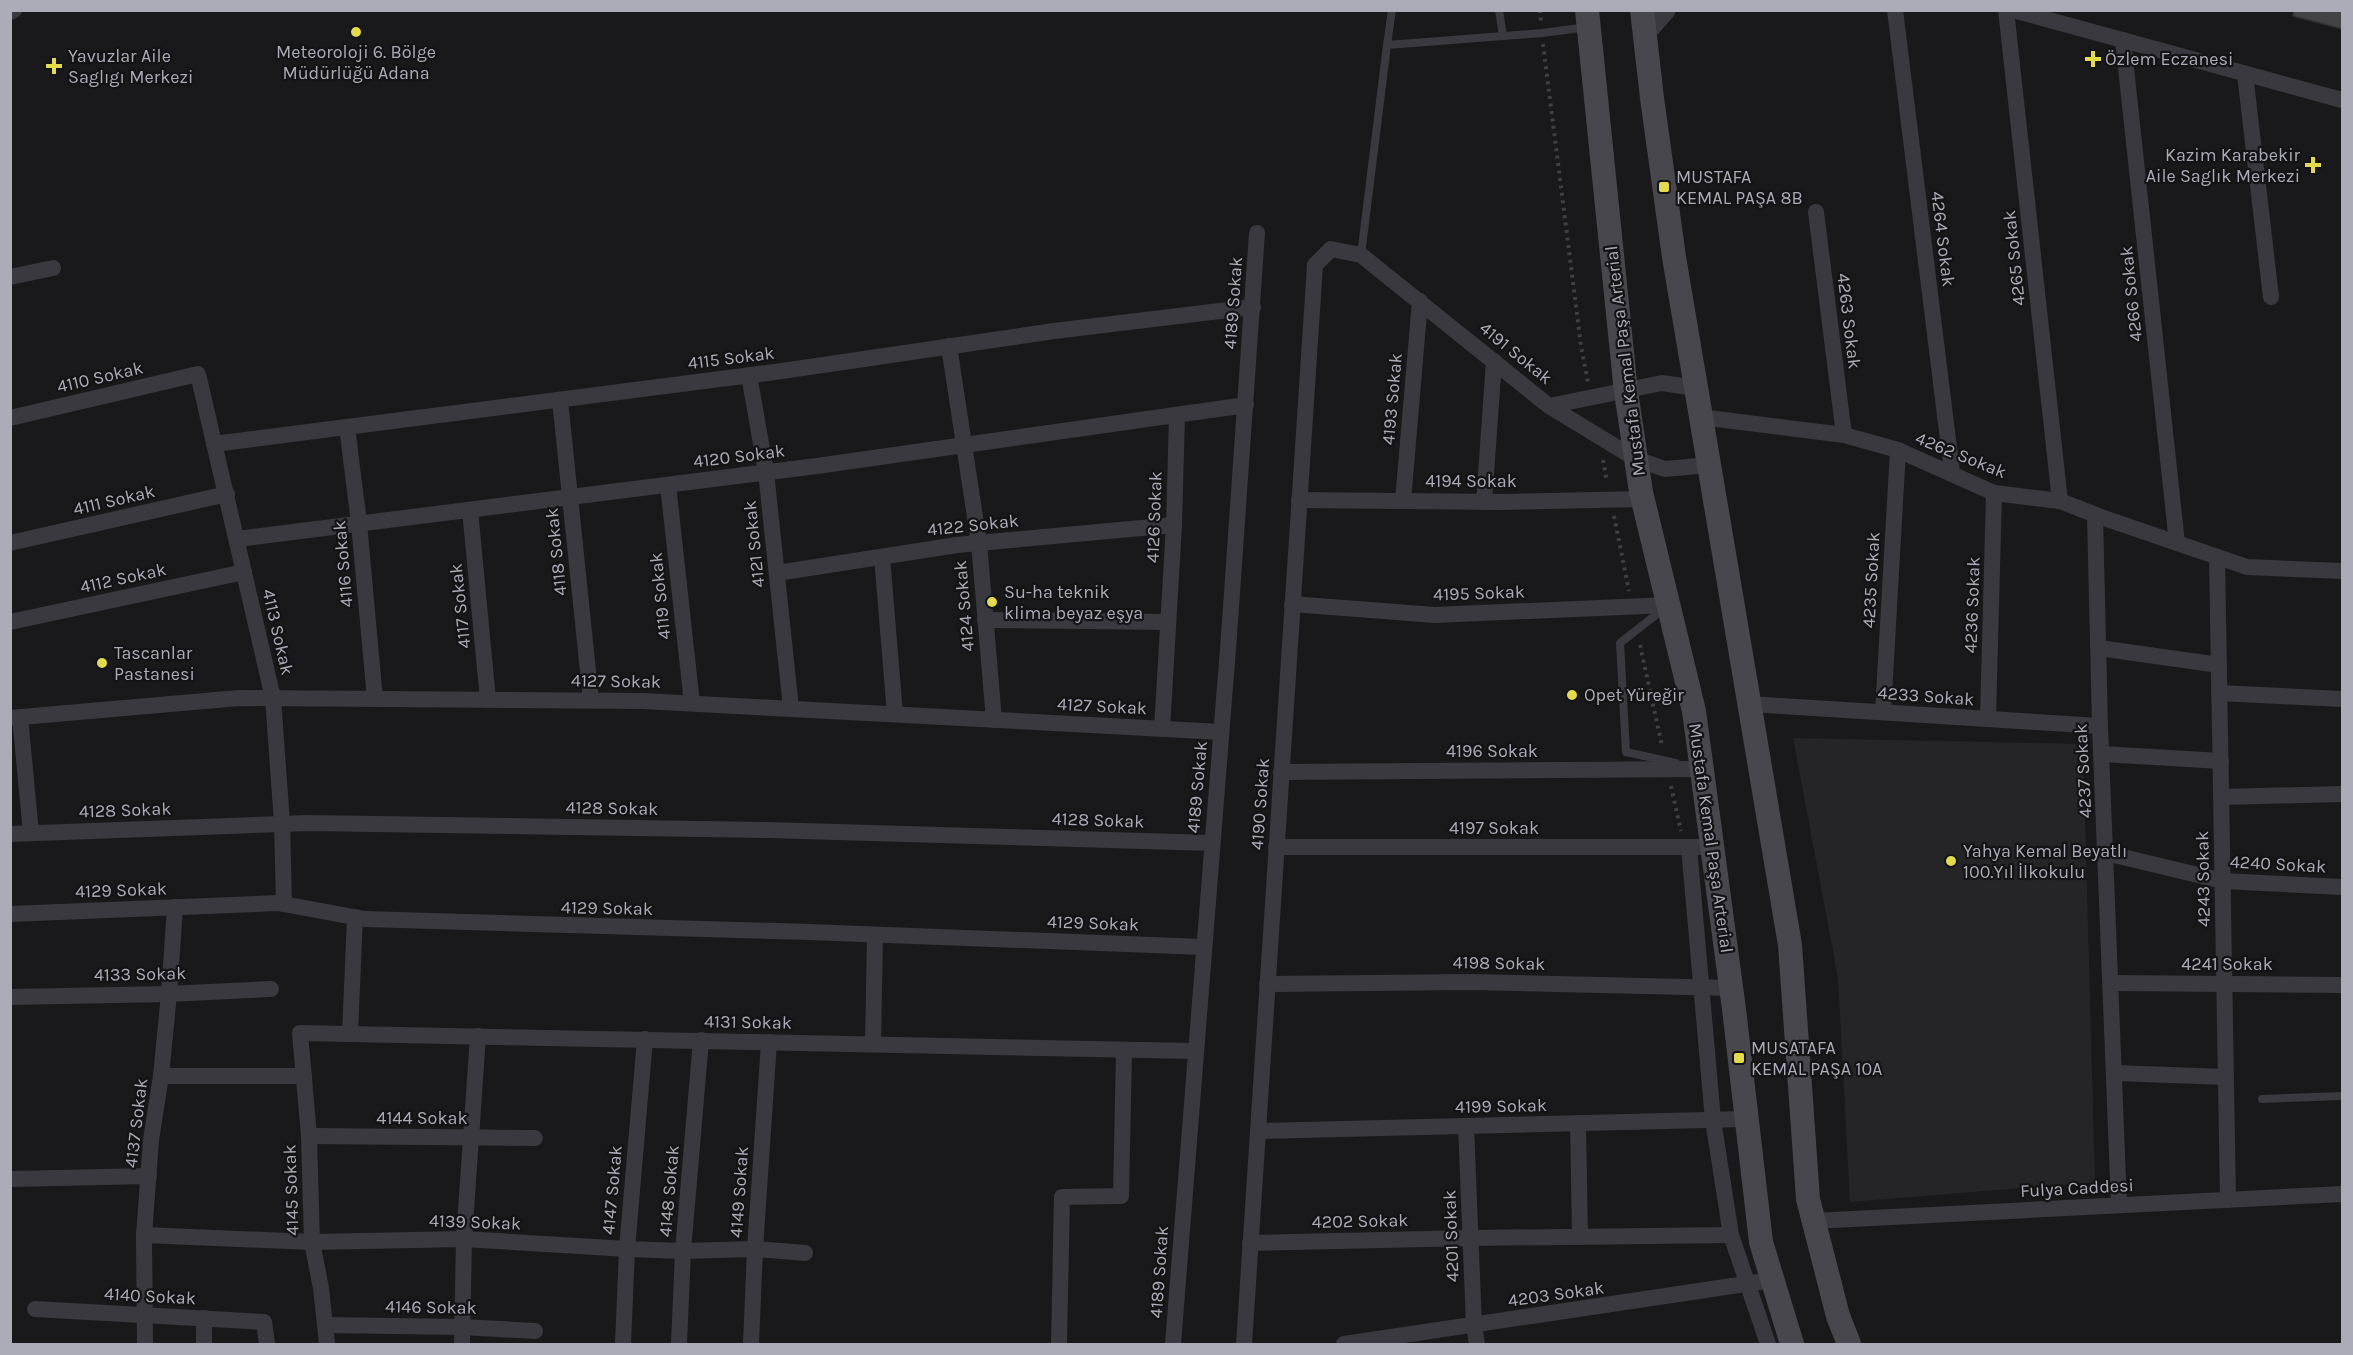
<svg xmlns="http://www.w3.org/2000/svg" width="2353" height="1355" viewBox="0 0 2353 1355" font-family="Karla,sans-serif">
<rect width="100%" height="100%" fill="#19181a"/>
<!-- built -->
<path fill="#252427" d="M1793,738L2083,744L2095,1182L1850,1202L1838,978Z"/>
<!-- building -->
<path fill="#434247" stroke="#333236" stroke-width="1.5" d="M2294,10H2343V29L2293,16Z"/>
<g fill="none" stroke-linecap="round" stroke-linejoin="round">
<!-- path -->
<g stroke="#3f3f45" stroke-width="4" stroke-dasharray="3 4.5" stroke-linecap="butt">
<path d="M1540,10L1541,22"/>
<path d="M1543,44L1581,346L1588,382"/>
<path d="M1603,460L1607,482"/>
<path d="M1614,516L1629,591"/>
<path d="M1640,645L1662,746"/>
<path d="M1671,786L1681,831"/>
</g>
<!-- service -->
<g stroke="#3a393f" stroke-width="8">
<path d="M1499,10L1503,36"/>
<path d="M1387,45L1392,10"/>
<path d="M1361,255L1387,45L1542,33L1588,27"/>
<path d="M1666,607L1620,643L1626,752L1676,763"/>
<path d="M2262,1099L2342,1096"/>
</g>
<!-- minor -->
<g stroke="#3a393f" stroke-width="16">
<path d="M1895,10L1952,472"/>
<path d="M2006,10L2060,501"/>
<path d="M2013,10L2342,100"/>
<path d="M10,12L14,10"/>
<path d="M2123,40L2177,543"/>
<path d="M2245,74L2271,297"/>
<path d="M1816,212L1844,435"/>
<path d="M10,277L53,268"/>
<path d="M949,346L979,543L994,720"/>
<path d="M749,375L766,472L791,708"/>
<path d="M560,400L591,700"/>
<path d="M1549,406L1662,383L1696,388"/>
<path d="M1701,417L1844,435L1898,450L1994,493L2060,501L2104,518L2247,567L2342,571"/>
<path d="M10,418L198,374L273,698L282,823L284,904"/>
<path d="M347,427L359,523L375,699"/>
<path d="M214,444L782,371L1054,331L1253,307"/>
<path d="M668,485L692,703"/>
<path d="M1299,500L1500,502L1642,499"/>
<path d="M1403,501L1420,301"/>
<path d="M1484,502L1494,361"/>
<path d="M470,510L488,700"/>
<path d="M2095,515L2100,726L2119,1205"/>
<path d="M237,539L817,466L1246,405"/>
<path d="M10,543L227,494"/>
<path d="M882,557L895,714"/>
<path d="M2217,557L2228,1200"/>
<path d="M777,573L957,545L1174,525"/>
<path d="M1292,604L1435,615L1668,605"/>
<path d="M985,620L1168,622"/>
<path d="M10,622L244,572"/>
<path d="M2099,648L2219,665"/>
<path d="M2219,693L2342,699"/>
<path d="M1749,704L2100,726"/>
<path d="M1883,712L1898,450"/>
<path d="M20,717L31,833"/>
<path d="M10,718L239,698L643,701L1221,732"/>
<path d="M1988,719L1994,493"/>
<path d="M1162,729L1174,525L1177,415"/>
<path d="M2102,754L2221,761"/>
<path d="M1281,772L1702,769"/>
<path d="M2221,797L2342,794"/>
<path d="M10,834L307,823L768,830L1212,843"/>
<path d="M1276,847H1699"/>
<path d="M1689,847L1713,1120L1731,1235L1768,1344"/>
<path d="M2106,853L2223,881L2342,887"/>
<path d="M10,914L278,903L365,919L809,932L1204,947"/>
<path d="M2111,983L2342,985"/>
<path d="M1267,984L1471,982L1731,988"/>
<path d="M10,997L169,994L271,989"/>
<path d="M350,1034L355,917"/>
<path d="M873,1044L875,935"/>
<path d="M2114,1073L2226,1077"/>
<path d="M161,1076H304"/>
<path d="M1578,1123L1580,1237"/>
<path d="M1466,1126L1474,1325L1477,1344"/>
<path d="M1258,1131L1746,1119"/>
<path d="M309,1136L535,1138"/>
<path d="M10,1179L149,1176"/>
<path d="M1813,1221L2342,1194"/>
<path d="M144,1235L312,1242L464,1239L627,1249L683,1251L755,1249L805,1253"/>
<path d="M1250,1243L1471,1238L1731,1235"/>
<path d="M35,1309L264,1322L267,1344"/>
<path d="M204,1318V1344"/>
<path d="M325,1325L462,1327L535,1331"/>
<path d="M145,1344L144,1235L151,1140L161,1076L169,994L175,907"/>
<path d="M327,1344L321,1288L312,1242L309,1136L300,1033L1195,1051"/>
<path d="M462,1344L464,1239L478,1036"/>
<path d="M623,1344L627,1249L645,1039"/>
<path d="M679,1344L683,1251L701,1040"/>
<path d="M751,1344L755,1249L769,1042"/>
<path d="M1059,1344L1062,1197L1121,1196L1124,1050"/>
<path d="M1173,1344L1229,636L1257,233"/>
<path d="M1244,1344L1315,265L1331,249L1361,255L1549,406L1636,459L1665,469L1709,465"/>
<path d="M1344,1344L1772,1280"/>
</g>
<!-- tertiary -->
<path stroke="#3a393f" stroke-width="21" d="M1644,34L1665,10"/>
<!-- secondary -->
<g stroke="#48474e" stroke-width="24">
<path d="M1587,10L1626,392L1641,492L1694,711L1734,1009L1761,1242L1792,1344"/>
<path d="M1642,10L1652,98L1674,257L1790,945L1808,1199L1838,1316L1849,1344"/>
</g>
</g>
<!-- markers -->
<g fill="#e3db47" stroke="#141315" stroke-width="2">
<circle cx="356" cy="32" r="6"/>
<path d="M2090 50h6v6h6v6h-6v6h-6v-6h-6v-6h6z"/>
<path d="M51 57h6v6h6v6h-6v6h-6v-6h-6v-6h6z"/>
<path d="M2310 156h6v6h6v6h-6v6h-6v-6h-6v-6h6z"/>
<rect x="1658" y="181" width="12" height="12" rx="3"/>
<circle cx="992" cy="602" r="6"/>
<circle cx="102" cy="663" r="6"/>
<circle cx="1572" cy="695" r="6"/>
<circle cx="1951" cy="861" r="6"/>
<rect x="1733" y="1052" width="12" height="12" rx="3"/>
</g>
<g text-anchor="middle" dominant-baseline="central" stroke-width="4.5" stroke-linejoin="round" paint-order="stroke">
<!-- poi labels -->
<g font-size="18" fill="#abacb8" stroke="#141315" text-anchor="start">
<text x="356" y="52" text-anchor="middle">Meteoroloji 6. Bölge<tspan x="356" dy="21">Müdürlüğü Adana</tspan></text>
<text x="68" y="56">Yavuzlar Aile<tspan x="68" dy="21">Saglıgı Merkezi</tspan></text>
<text x="2105" y="59">Özlem Eczanesi</text>
<text x="2300" y="155" text-anchor="end">Kazim Karabekir<tspan x="2300" dy="21">Aile Saglık Merkezi</tspan></text>
<text x="1676" y="177">MUSTAFA<tspan x="1676" dy="21">KEMAL PAŞA 8B</tspan></text>
<text x="1004" y="592">Su-ha teknik<tspan x="1004" dy="21">klima beyaz eşya</tspan></text>
<text x="114" y="653">Tascanlar<tspan x="114" dy="21">Pastanesi</tspan></text>
<text x="1584" y="695">Opet Yüreğir</text>
<text x="1963" y="851">Yahya Kemal Beyatlı<tspan x="1963" dy="21">100.Yıl İlkokulu</tspan></text>
<text x="1751" y="1048">MUSATAFA<tspan x="1751" dy="21">KEMAL PAŞA 10A</tspan></text>
</g>
<!-- street labels -->
<g font-size="18" fill="#abacb8" stroke="#141315">
<text transform="translate(1943 239) rotate(83)">4264 Sokak</text>
<text transform="translate(2014 258) rotate(-96)">4265 Sokak</text>
<text transform="translate(2131 294) rotate(-96)">4266 Sokak</text>
<text transform="translate(1233 303) rotate(-86)">4189 Sokak</text>
<text transform="translate(1849 321) rotate(83)">4263 Sokak</text>
<text transform="translate(1516 353) rotate(39)">4191 Sokak</text>
<text transform="translate(731 358) rotate(-7)">4115 Sokak</text>
<text transform="translate(1625 361) rotate(-97)">Mustafa Kemal Paşa Arterial</text>
<text transform="translate(100 377) rotate(-13)">4110 Sokak</text>
<text transform="translate(1392 399) rotate(-85)">4193 Sokak</text>
<text transform="translate(1961 455) rotate(22)">4262 Sokak</text>
<text transform="translate(739 456) rotate(-7)">4120 Sokak</text>
<text x="1471" y="481">4194 Sokak</text>
<text transform="translate(114 500) rotate(-13)">4111 Sokak</text>
<text transform="translate(1154 517) rotate(-88)">4126 Sokak</text>
<text transform="translate(973 525) rotate(-6)">4122 Sokak</text>
<text transform="translate(754 544) rotate(-96)">4121 Sokak</text>
<text transform="translate(556 552) rotate(-96)">4118 Sokak</text>
<text transform="translate(343 564) rotate(-95)">4116 Sokak</text>
<text transform="translate(123 578) rotate(-12)">4112 Sokak</text>
<text transform="translate(1871 580) rotate(-87)">4235 Sokak</text>
<text transform="translate(1479 593) rotate(-2)">4195 Sokak</text>
<text transform="translate(660 596) rotate(-96)">4119 Sokak</text>
<text transform="translate(1972 605) rotate(-88)">4236 Sokak</text>
<text transform="translate(460 606) rotate(-96)">4117 Sokak</text>
<text transform="translate(964 606) rotate(-95)">4124 Sokak</text>
<text transform="translate(278 632) rotate(77)">4113 Sokak</text>
<text transform="translate(616 681) rotate(1)">4127 Sokak</text>
<text transform="translate(1926 696) rotate(4)">4233 Sokak</text>
<text transform="translate(1102 706) rotate(3)">4127 Sokak</text>
<text x="1492" y="751">4196 Sokak</text>
<text transform="translate(2083 771) rotate(-93)">4237 Sokak</text>
<text transform="translate(1197 787) rotate(-85)">4189 Sokak</text>
<text transform="translate(1260 804) rotate(-86)">4190 Sokak</text>
<text transform="translate(612 808) rotate(1)">4128 Sokak</text>
<text transform="translate(125 810) rotate(-2)">4128 Sokak</text>
<text transform="translate(1098 820) rotate(2)">4128 Sokak</text>
<text x="1494" y="828">4197 Sokak</text>
<text transform="translate(1711 838) rotate(82)">Mustafa Kemal Paşa Arterial</text>
<text transform="translate(2278 864) rotate(3)">4240 Sokak</text>
<text transform="translate(2203 879) rotate(-91)">4243 Sokak</text>
<text transform="translate(121 890) rotate(-2)">4129 Sokak</text>
<text transform="translate(607 908) rotate(1)">4129 Sokak</text>
<text transform="translate(1093 923) rotate(2)">4129 Sokak</text>
<text transform="translate(1499 963) rotate(1)">4198 Sokak</text>
<text x="2227" y="964">4241 Sokak</text>
<text transform="translate(140 974) rotate(-1)">4133 Sokak</text>
<text transform="translate(748 1022) rotate(1)">4131 Sokak</text>
<text transform="translate(1501 1106) rotate(-1)">4199 Sokak</text>
<text x="422" y="1118">4144 Sokak</text>
<text transform="translate(136 1123) rotate(-83)">4137 Sokak</text>
<text transform="translate(2077 1188) rotate(-3)">Fulya Caddesi</text>
<text transform="translate(291 1190) rotate(-92)">4145 Sokak</text>
<text transform="translate(612 1190) rotate(-85)">4147 Sokak</text>
<text transform="translate(669 1191) rotate(-85)">4148 Sokak</text>
<text transform="translate(739 1192) rotate(-86)">4149 Sokak</text>
<text transform="translate(1360 1221) rotate(-1)">4202 Sokak</text>
<text transform="translate(475 1222) rotate(2)">4139 Sokak</text>
<text transform="translate(1451 1236) rotate(-92)">4201 Sokak</text>
<text transform="translate(1159 1272) rotate(-86)">4189 Sokak</text>
<text transform="translate(1556 1294) rotate(-8)">4203 Sokak</text>
<text transform="translate(150 1296) rotate(3)">4140 Sokak</text>
<text transform="translate(431 1307) rotate(1)">4146 Sokak</text>
</g>
</g>
<!-- border -->
<rect width="2353" height="1355" fill="none" stroke="#abacb8" stroke-width="24"/>
</svg>
